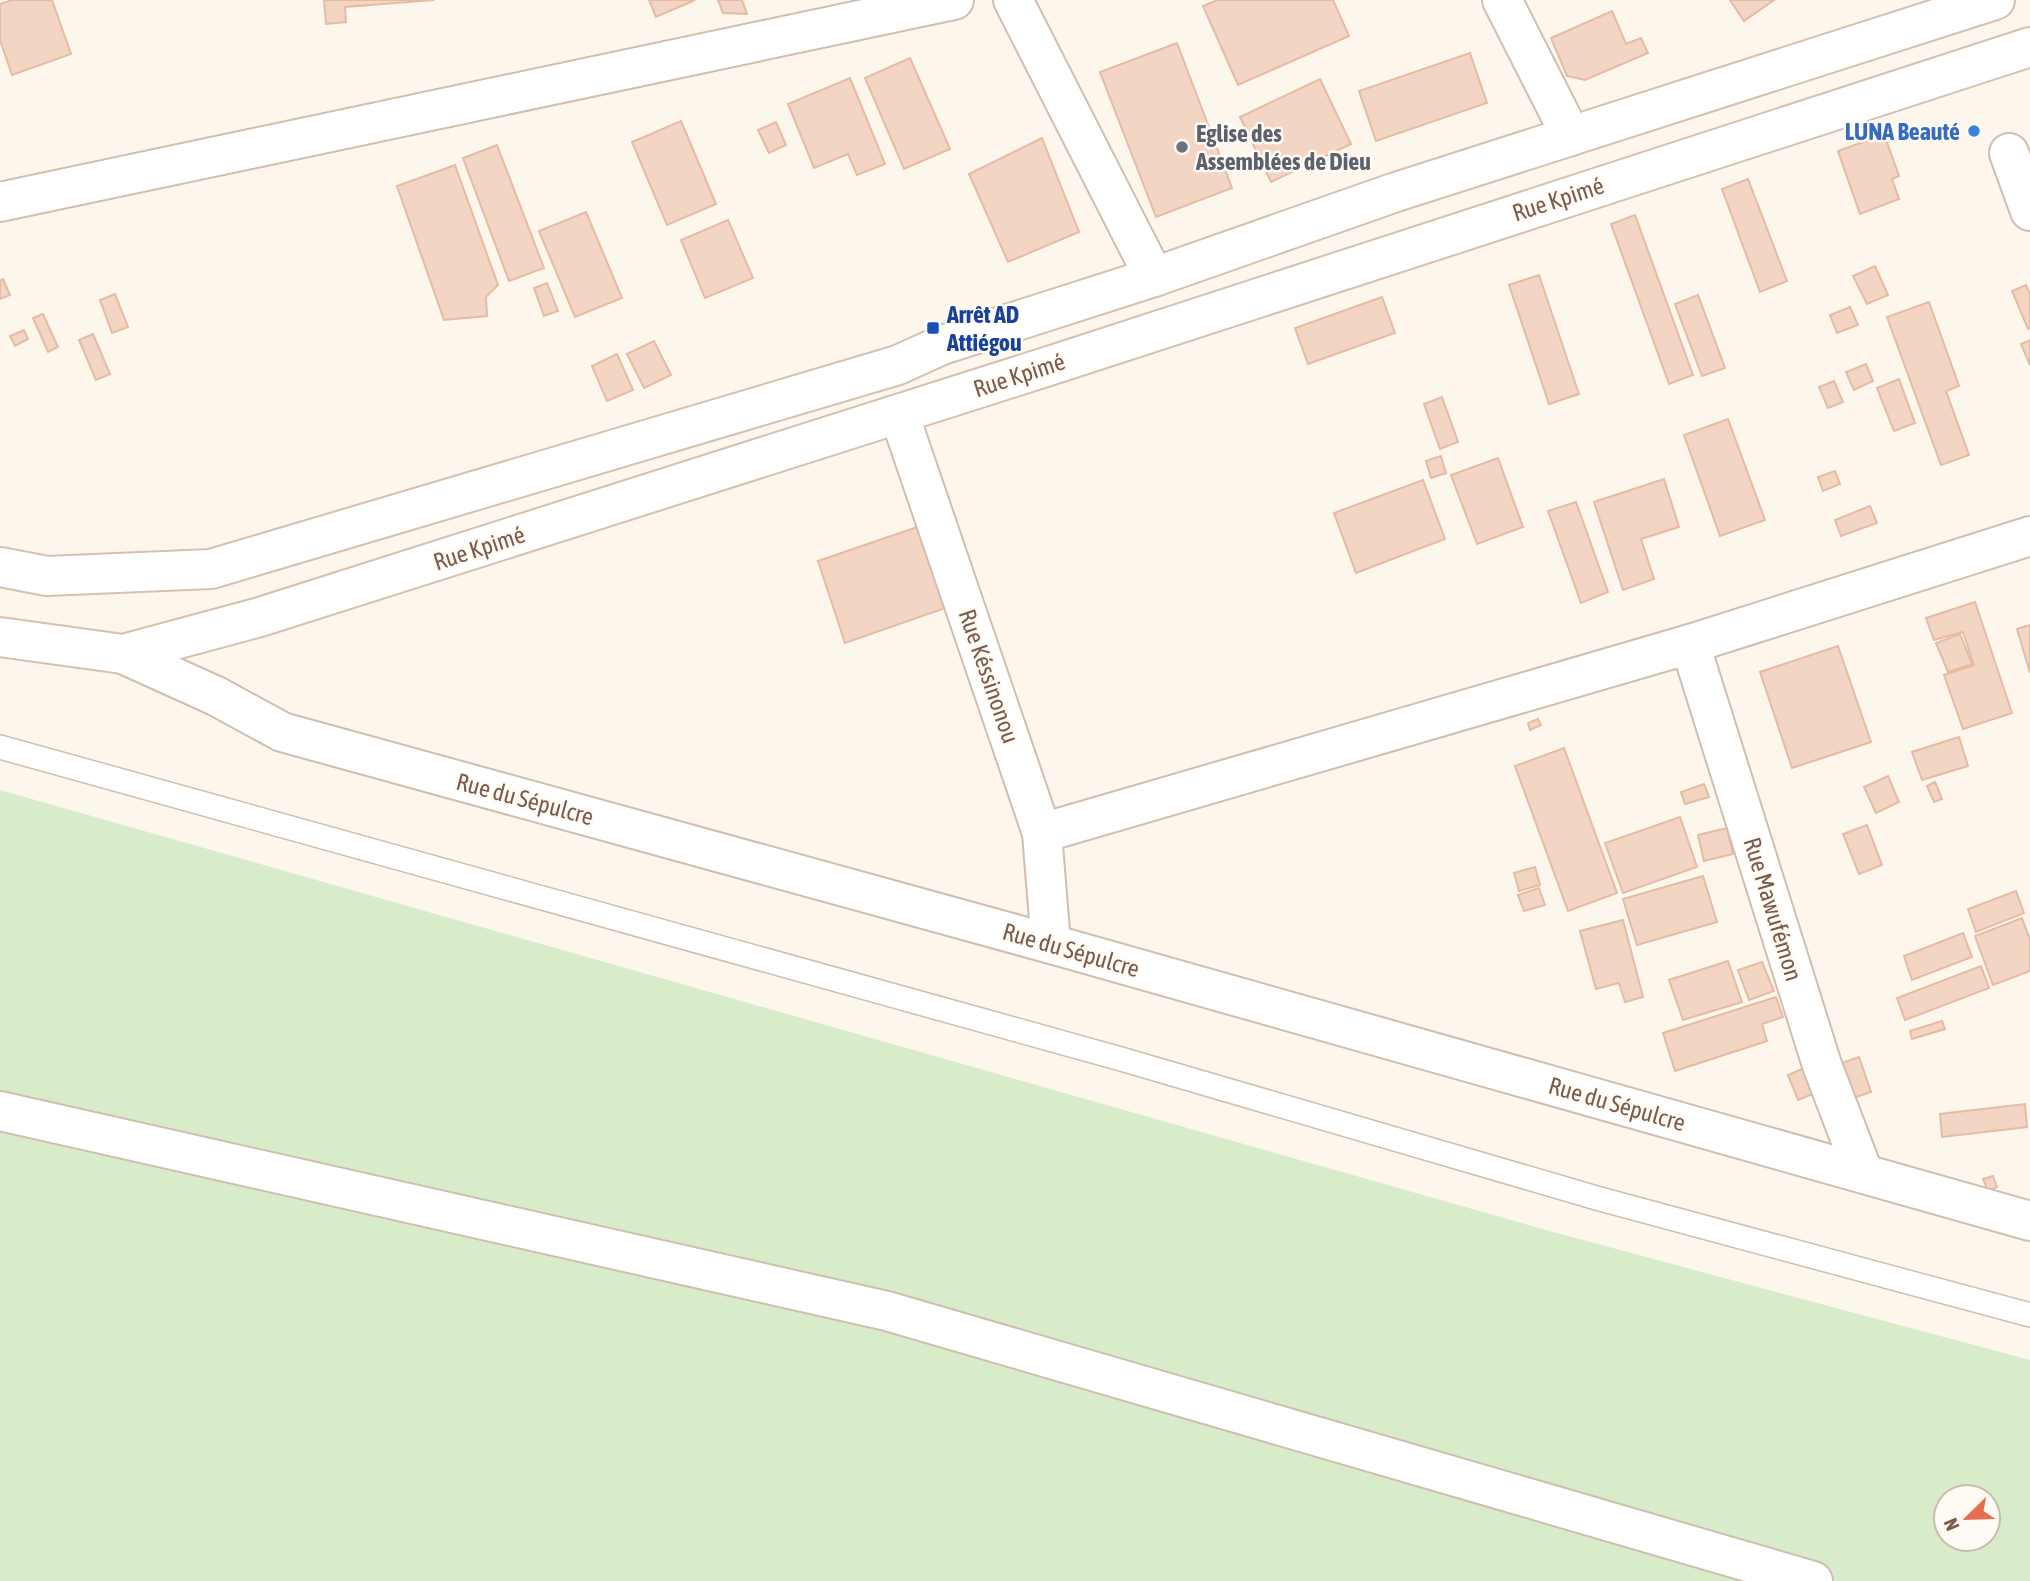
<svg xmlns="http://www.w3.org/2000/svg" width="2030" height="1581" viewBox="0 0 2030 1581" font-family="'Asap Condensed',sans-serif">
<rect width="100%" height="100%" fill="#fdf6ec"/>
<!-- green -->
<path fill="#d8ecc9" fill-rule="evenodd" d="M0,790L1553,1232L2030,1360V1581H0ZM1946,1497H1988V1539H1946Z"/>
<!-- building -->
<g fill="#f3d5c3" stroke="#e6bba3" stroke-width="2">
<path d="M12,0H52L71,54L12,75L0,40V4Z"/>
<path d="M324,0H434L345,7L346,22L326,24Z"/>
<path d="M649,0H695L656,17Z"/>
<path d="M718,0H742L747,14L723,13Z"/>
<path d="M1218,0H1333L1349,36L1238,85L1203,6Z"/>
<path d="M1730,0H1774L1744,21Z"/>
<path d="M1612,11L1626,44L1641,38L1648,53L1585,80L1567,76L1551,38Z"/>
<path d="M1177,43L1232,188L1156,217L1100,72Z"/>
<path d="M1470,53L1487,103L1376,141L1359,91Z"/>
<path d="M910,58L950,149L904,169L865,78Z"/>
<path d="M850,78L885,164L857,175L848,154L814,168L788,104Z"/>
<path d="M1320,79L1351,144L1271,182L1240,117Z"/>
<path d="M681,121L716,204L667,225L632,142Z"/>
<path d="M776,122L786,145L769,153L758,130Z"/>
<path d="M1884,134L1899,176L1892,179L1899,199L1860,214L1838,151Z"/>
<path d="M1042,138L1079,232L1008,262L969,174Z"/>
<path d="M497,145L544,268L509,281L463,158Z"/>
<path d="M455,165L498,285L486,297L487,316L444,320L397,186Z"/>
<path d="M1748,179L1787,281L1760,292L1722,189Z"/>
<path d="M586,212L622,298L575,317L539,231Z"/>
<path d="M1635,215L1693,375L1669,384L1611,224Z"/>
<path d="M728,220L753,278L705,298L681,240Z"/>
<path d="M1875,266L1888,295L1867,304L1853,276Z"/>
<path d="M1539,275L1579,394L1549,404L1509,285Z"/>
<path d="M3,279L10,295L0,299V281Z"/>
<path d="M547,283L558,311L544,316L534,288Z"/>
<path d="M2026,285L2030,294V328L2028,329L2012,291Z"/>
<path d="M115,294L128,327L112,333L100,300Z"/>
<path d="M1698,295L1725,368L1702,376L1675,304Z"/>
<path d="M1382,297L1395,333L1308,364L1295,328Z"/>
<path d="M1929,302L1959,386L1946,391L1969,455L1941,465L1887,317Z"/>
<path d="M1850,307L1858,325L1837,333L1830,315Z"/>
<path d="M43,314L58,347L48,352L33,318Z"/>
<path d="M24,330L28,339L15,346L10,336Z"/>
<path d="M93,334L110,374L96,380L79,340Z"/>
<path d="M2030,340V365L2021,344Z"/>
<path d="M654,341L671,375L644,388L627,354Z"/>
<path d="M617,354L633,390L607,401L592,366Z"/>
<path d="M1866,364L1873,381L1854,390L1846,372Z"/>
<path d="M1899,379L1915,423L1894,431L1877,388Z"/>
<path d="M1834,381L1843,402L1828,408L1819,387Z"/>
<path d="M1442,397L1458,442L1440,449L1424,404Z"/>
<path d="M1728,419L1765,520L1720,536L1684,435Z"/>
<path d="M1441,456L1446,473L1431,478L1426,461Z"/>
<path d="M1498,458L1523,527L1477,544L1451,475Z"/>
<path d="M1835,471L1840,484L1823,491L1818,477Z"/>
<path d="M1664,479L1679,527L1641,539L1654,579L1623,590L1594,502Z"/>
<path d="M1423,480L1445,539L1356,573L1334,513Z"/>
<path d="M1576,502L1608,592L1581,603L1548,511Z"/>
<path d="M1870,506L1877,523L1841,536L1835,520Z"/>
<path d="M926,524L954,605L845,643L818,561Z"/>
<path d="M1975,602L2012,713L1963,729L1944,675L1974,665L1963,632L1934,640L1926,618Z"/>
<path d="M2030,625V673L2017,629Z"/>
<path d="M1960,634L1972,664L1948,672L1936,643Z"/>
<path d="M1838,646L1871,742L1792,768L1760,672Z"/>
<path d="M1538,719L1541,725L1530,730L1528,723Z"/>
<path d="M1959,737L1968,766L1922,780L1912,752Z"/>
<path d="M1564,748L1617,893L1568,911L1515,766Z"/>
<path d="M1888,776L1899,802L1876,813L1864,787Z"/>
<path d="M1935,782L1942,799L1934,802L1927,786Z"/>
<path d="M1704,784L1709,797L1685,804L1681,792Z"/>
<path d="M1680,817L1697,867L1623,893L1605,843Z"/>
<path d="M1867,825L1882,865L1859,874L1843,834Z"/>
<path d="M1727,828L1733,854L1704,861L1698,835Z"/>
<path d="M1535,867L1540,885L1519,891L1514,873Z"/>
<path d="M1703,876L1717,922L1637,945L1623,899Z"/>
<path d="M1539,888L1545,905L1524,911L1518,895Z"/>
<path d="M2016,891L2024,913L1976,932L1968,909Z"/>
<path d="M2022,918L2030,940V971L1993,985L1975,936Z"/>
<path d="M1623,920L1643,997L1625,1002L1619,983L1596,989L1580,931Z"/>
<path d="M1963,933L1972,957L1912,980L1904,956Z"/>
<path d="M1728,961L1742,1002L1683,1020L1669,980Z"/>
<path d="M1762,962L1774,991L1749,1000L1738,970Z"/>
<path d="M1981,966L1989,988L1905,1020L1897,998Z"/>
<path d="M1776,997L1783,1017L1762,1024L1767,1041L1675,1071L1663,1033Z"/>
<path d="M1942,1021L1945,1029L1912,1039L1910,1031Z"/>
<path d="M1859,1057L1871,1092L1839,1103L1827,1068Z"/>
<path d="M1809,1066L1820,1091L1798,1100L1788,1075Z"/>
<path d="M2025,1104L2027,1127L1942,1137L1940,1114Z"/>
<path d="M1993,1176L1997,1187L1988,1191L1983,1179Z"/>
</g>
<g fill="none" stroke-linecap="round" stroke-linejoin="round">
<!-- lane casing -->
<g stroke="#d1beb0" stroke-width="26">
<path id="lane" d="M0,747L1121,1059L1600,1199L2030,1315"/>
</g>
<!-- street casing -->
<g stroke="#d1beb0" stroke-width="42">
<g id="street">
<path d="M1013,0L1154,277"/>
<path d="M1502,0L1571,136"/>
<path d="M2009,153L2030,211"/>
<path d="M0,202L954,0"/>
<path d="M899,414L1042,833L1051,944"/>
<path d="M1690,644L1822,1065L1863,1172"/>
<path d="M123,654L216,696L282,732L1051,944L2030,1221"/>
<path d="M1042,833L1690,644L2030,536"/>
<path d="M0,1111L887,1311L1813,1581"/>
</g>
</g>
<!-- secondary casing -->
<g stroke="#d6c0b0" stroke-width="42">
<g id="secondary">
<path d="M0,567L47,576L211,569L898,365L942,345L1154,277L1396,192L1995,0"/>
<path d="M0,637L123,654L260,617L1052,365L2030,47"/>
</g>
</g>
<!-- lane -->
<use href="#lane" stroke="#fff" stroke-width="23"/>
<!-- street -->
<use href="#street" stroke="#fff" stroke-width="38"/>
<!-- secondary -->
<use href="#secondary" stroke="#fff" stroke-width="38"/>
</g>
<!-- markers -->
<circle fill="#3f7fe0" stroke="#fffaf3" stroke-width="2.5" cx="1974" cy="131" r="7"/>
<circle fill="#6b7280" stroke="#fffaf3" stroke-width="2.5" cx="1182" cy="147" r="7"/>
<rect fill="#1a4fb4" stroke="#fffaf3" stroke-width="2.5" x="926" y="321" width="14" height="14" rx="3.5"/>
<g text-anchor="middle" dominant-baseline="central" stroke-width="5" stroke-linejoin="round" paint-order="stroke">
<!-- shop labels -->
<g font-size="24" font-weight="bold" fill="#366cbe" stroke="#fffaf3" text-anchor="end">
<text x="1960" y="131">LUNA Beauté</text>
</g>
<!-- worship labels -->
<g font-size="24" font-weight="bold" fill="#5b616d" stroke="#fffaf3" text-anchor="start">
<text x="1196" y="133">Eglise des<tspan x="1196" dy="28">Assemblées de Dieu</tspan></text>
</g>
<!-- street labels -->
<g font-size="24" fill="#7a5c4d" stroke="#fffaf3">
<text transform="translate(1558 199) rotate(-18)">Rue Kpimé</text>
<text transform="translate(1019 375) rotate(-18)">Rue Kpimé</text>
<text transform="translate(479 548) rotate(-18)">Rue Kpimé</text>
<text transform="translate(989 676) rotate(71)">Rue Késsinonou</text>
<text transform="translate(525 799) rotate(15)">Rue du Sépulcre</text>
<text transform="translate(1773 909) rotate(73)">Rue Mawufémon</text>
<text transform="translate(1071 950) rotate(16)">Rue du Sépulcre</text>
<text transform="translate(1617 1104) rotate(16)">Rue du Sépulcre</text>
</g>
<!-- transit labels -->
<g font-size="24" font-weight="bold" fill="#164399" stroke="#fffaf3" text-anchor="start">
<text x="947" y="314">Arrêt AD<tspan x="947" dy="28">Attiégou</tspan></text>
</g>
</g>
<!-- north arrow -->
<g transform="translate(1967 1518) rotate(247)"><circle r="33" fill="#fffaf3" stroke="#cabbb1" stroke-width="2"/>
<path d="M0-5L12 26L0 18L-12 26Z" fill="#e76f51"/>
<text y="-10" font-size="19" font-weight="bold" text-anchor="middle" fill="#7a5c4d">N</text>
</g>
</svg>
